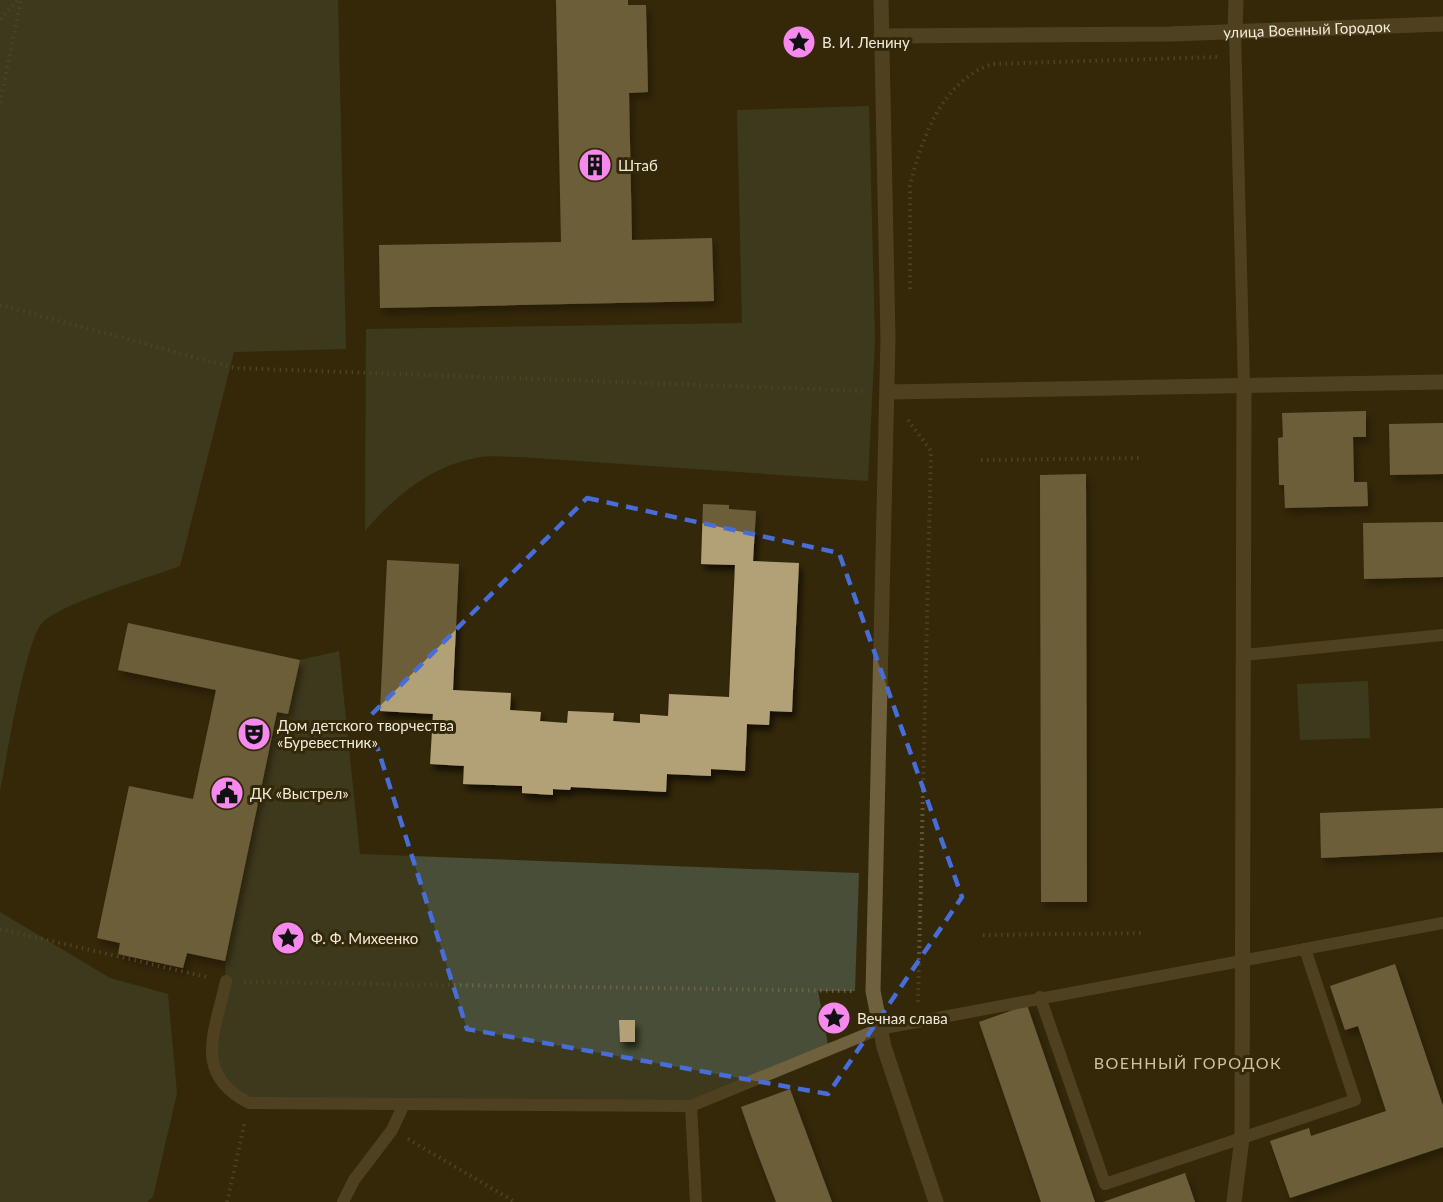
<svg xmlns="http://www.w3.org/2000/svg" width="1443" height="1202" viewBox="0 0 1443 1202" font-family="Lato,sans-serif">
<defs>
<filter id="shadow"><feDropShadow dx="3.5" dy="6" stdDeviation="3" flood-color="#0009"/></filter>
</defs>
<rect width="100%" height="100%" fill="#34280a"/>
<!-- green -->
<g fill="#484e37">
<path d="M0,0H338L346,349L234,352L180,566C148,578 65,602 43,622C26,636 6,763 0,791Z"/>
<path d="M869,106L875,339L868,481L521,457C506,457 489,455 475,458C430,467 394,497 365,531L366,329L742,323L737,110Z"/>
<path d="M339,651L360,854L859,873L855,991H818L829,1050L691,1106L249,1103L213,1066L226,981L225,961L277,712L288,714L300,660Z"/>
<path d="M1368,681L1370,738L1300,740L1297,684Z"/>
<path d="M0,912L110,978L168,994L177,1093L153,1197L147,1202H0Z"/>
</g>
<!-- building -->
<g fill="#b2a076" filter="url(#shadow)">
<path d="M556,0H628V5H646L648,92L629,93L632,240L712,238L714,301L380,308L379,245L561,242Z"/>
<path d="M1366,411V437H1353L1354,482H1367L1368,506L1285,508L1284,485H1279L1278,438L1283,437L1282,413Z"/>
<path d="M1443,423V474L1390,475L1389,424Z"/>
<path d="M1086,474L1087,902H1041L1040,475Z"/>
<path d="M703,504L729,505V509L756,511L753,561L799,563L792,712L770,711L769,725L747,724L745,771L711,769V776L667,774L666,792L571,787L570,790L553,789V795L522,793V786L463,784L464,766L430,764L433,714L380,711L387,560L459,564L453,690L511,693L510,710L541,712L540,721L567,723L568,711L614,713L613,721L640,723V714L668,716L669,694L729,697L735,565L701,564Z"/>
<path d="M1443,522V577L1364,579L1363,523Z"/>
<path d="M128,623L300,660L288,714L277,712L225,961L187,953L183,968L118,954L120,943L97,938L129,786L193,799L216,690L118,670Z"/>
<path d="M1443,808V852L1321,858L1320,813Z"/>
<path d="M1395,964L1443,1106V1147L1290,1198L1270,1141L1309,1128L1311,1136L1386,1111L1358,1026L1345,1030L1330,986Z"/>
<path d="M1027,1005L1095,1202H1041L979,1022Z"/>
<path d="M619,1020H635V1042H620Z"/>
<path d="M790,1089L832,1202H776L754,1144L741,1107Z"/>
<path d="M1185,1173L1195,1202H1103Z"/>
</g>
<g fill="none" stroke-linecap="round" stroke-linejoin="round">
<!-- path -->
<g stroke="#6d6349" stroke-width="4" stroke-dasharray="1.5 4.5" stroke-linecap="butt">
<path d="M0,19L18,0"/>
<path d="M0,103L21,0"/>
<path d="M910,289V186C921,139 942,81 992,64L1217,57"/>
<path d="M0,305L235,368L866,391"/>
<path d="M908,420L931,451L918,1004"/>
<path d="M981,460L1143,458"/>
<path d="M0,929L207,977"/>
<path d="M983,935L1144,933"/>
<path d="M244,982L855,991"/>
<path d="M408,1139L515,1202"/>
<path d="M227,1202L245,1121"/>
</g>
<!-- lane -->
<g stroke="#6f613d" stroke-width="12">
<path d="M1235,32L1244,386"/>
<path d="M1244,655L1443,635"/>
<path d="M226,981C215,1033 192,1073 249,1103L691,1106L879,1029L1443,923"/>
<path d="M1040,997L1105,1184L1355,1100L1305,949"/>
<path d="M691,1106L696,1202"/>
<path d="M343,1202L354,1180L392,1130L404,1104"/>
</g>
<!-- street -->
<g stroke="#6f613d" stroke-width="15">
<path d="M881,0L888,338L873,991L884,1047L936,1202"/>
<path d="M1235,32L1236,0"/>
<path id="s1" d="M881,36L1171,34L1443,24"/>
<path d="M887,392L1443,382"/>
<path d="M1234,1202L1242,1138L1244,386"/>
</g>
</g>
<!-- marked area -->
<path d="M0 0H1443V1202H0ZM587,498L839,553L962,897L828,1094L467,1029L368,718Z" fill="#34280a" fill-opacity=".55" fill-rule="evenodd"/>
<path fill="none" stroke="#476dd8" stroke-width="4.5" stroke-dasharray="12 8" stroke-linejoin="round" d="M587,498L839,553L962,897L828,1094L467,1029L368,718Z"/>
<!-- icons -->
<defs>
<g id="sight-disc" transform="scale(1.725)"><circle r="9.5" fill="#f689ed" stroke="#34280a"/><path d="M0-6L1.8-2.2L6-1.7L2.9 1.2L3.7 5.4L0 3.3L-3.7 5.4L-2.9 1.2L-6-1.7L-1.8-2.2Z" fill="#111"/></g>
<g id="building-disc" transform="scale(1.725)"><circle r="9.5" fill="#f689ed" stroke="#34280a"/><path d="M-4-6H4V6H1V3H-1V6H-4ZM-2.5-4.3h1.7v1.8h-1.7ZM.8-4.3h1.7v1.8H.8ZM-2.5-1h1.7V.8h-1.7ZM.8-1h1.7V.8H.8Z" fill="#111"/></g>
<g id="theatre-disc" transform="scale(1.725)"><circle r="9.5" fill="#f689ed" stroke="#34280a"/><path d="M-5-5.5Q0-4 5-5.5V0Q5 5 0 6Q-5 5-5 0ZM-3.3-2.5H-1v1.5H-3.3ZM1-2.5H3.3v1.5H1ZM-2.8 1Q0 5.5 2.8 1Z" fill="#111"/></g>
<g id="civic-disc" transform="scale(1.725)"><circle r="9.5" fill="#f689ed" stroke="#34280a"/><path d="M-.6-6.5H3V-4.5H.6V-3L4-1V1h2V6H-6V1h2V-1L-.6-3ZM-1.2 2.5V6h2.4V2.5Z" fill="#111"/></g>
</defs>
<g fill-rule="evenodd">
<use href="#sight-disc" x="799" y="42"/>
<use href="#building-disc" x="595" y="165"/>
<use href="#theatre-disc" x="254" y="734"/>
<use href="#civic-disc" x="227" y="793"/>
<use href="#sight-disc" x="288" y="938"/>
<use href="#sight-disc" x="834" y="1018"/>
</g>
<g text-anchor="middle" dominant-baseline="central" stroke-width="6" stroke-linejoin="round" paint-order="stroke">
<!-- street labels -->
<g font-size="15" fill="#f1ead9" stroke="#34280a">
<text stroke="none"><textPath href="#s1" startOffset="426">улица Военный Городок</textPath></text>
</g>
<!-- poi labels -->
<g font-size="15" fill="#f1ead9" stroke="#34280a" text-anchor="start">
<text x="822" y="42">В. И. Ленину</text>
<text x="618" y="165">Штаб</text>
<text x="277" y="725">Дом детского творчества<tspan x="277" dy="17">«Буревестник»</tspan></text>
<text x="250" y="793">ДК «Выстрел»</text>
<text x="311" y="938">Ф. Ф. Михеенко</text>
<text x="857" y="1018">Вечная слава</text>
</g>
<!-- neighbourhood labels -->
<g font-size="16" letter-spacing="1.5" fill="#cec09e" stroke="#34280a">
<text x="1188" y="1062">ВОЕННЫЙ ГОРОДОК</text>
</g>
</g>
</svg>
